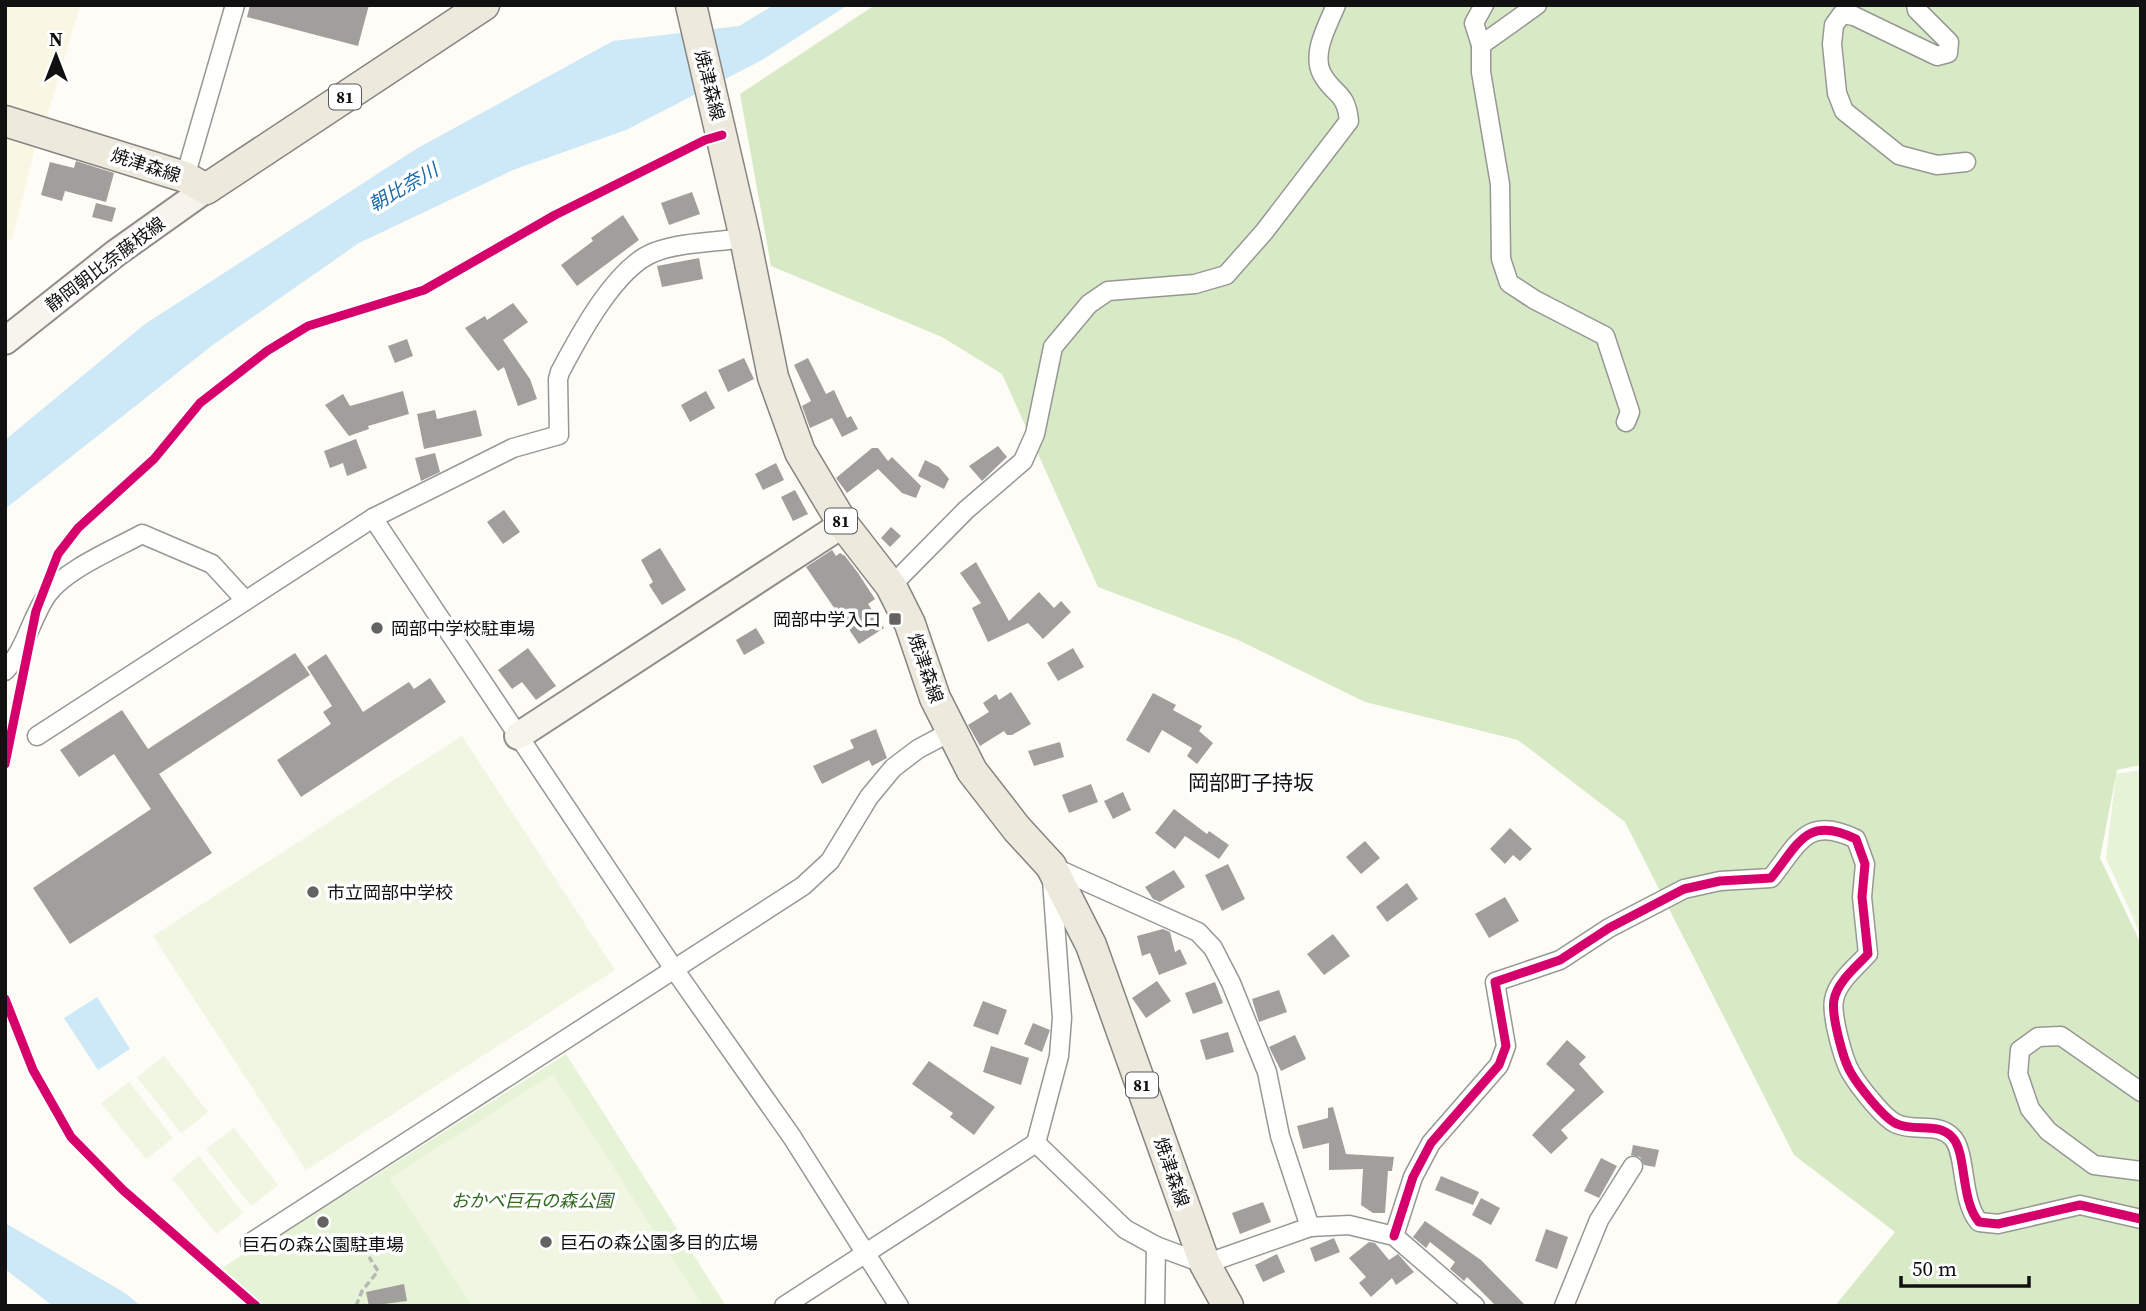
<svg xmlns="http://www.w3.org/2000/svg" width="2146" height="1311" viewBox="0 0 2146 1311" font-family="'Source Serif 4','Noto Sans JP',serif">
<rect width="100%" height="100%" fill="#fdfcf7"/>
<!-- farmland -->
<g fill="#f9f7e4">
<path d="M5,5H80L46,121L5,109Z"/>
<path d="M5,132L37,141L12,240L5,238Z"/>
</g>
<!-- green -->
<g fill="#e7f3d7">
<path d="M2141,770V936L2106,858L2116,774Z"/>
<path d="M566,1054L726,1306H264L222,1268L346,1188L350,1192Z"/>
</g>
<!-- forest -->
<path fill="#d8eac5" d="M875,5H2141V765L2117,770L2100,858L2141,944V1306H1835L1895,1232L1794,1155L1625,822L1518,740L1365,702L1236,639L1098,587L1002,374L942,337L771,266L740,94Z"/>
<!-- pitch -->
<g fill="#f0f6e1">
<path d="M462,736L615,970L306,1170L153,936Z"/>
<path d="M164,1056L208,1112L181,1133L137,1077Z"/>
<path d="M553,1074L703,1306H472L390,1178Z"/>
<path d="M129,1082L173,1138L146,1159L101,1103Z"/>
<path d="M234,1128L278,1185L251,1206L206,1149Z"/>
<path d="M199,1156L243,1213L216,1234L172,1178Z"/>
</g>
<!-- water -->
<g fill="#cde8f7">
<path d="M774,5H848L762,60L626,130L513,170L359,243L214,344L5,509V440L145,324L416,149L613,41L739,26Z"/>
<path d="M97,997L130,1049L98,1070L64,1018Z"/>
<path d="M5,1223L125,1293L141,1306H53L5,1269Z"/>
</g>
<!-- building -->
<g fill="#a19f9c">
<path d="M250,5H369L358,46L247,17Z"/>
<path d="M76,161L114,173L106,202L65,191L62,201L41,195L50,162L74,168Z"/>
<path d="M692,192L700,214L669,225L661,203Z"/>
<path d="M96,203L116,208L112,222L92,217Z"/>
<path d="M623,215L639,240L577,286L561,265L593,241L591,238Z"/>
<path d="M699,258L703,279L662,287L657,266Z"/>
<path d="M513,303L528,322L503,340L530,379L537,399L518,406L504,367L498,371L465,328L485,316L487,320Z"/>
<path d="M407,339L413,356L395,363L388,346Z"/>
<path d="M744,358L754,379L728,392L718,370Z"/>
<path d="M808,358L826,394L834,390L847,418L851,416L858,429L842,437L832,418L810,428L802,406L811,401L794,365Z"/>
<path d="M403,391L409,414L368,426L369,429L349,436L325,405L343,394L350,406Z"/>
<path d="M706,391L715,408L690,422L681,405Z"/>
<path d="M435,410L437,419L476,410L482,436L424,449L417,414Z"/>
<path d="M356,439L367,468L347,476L343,463L330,468L324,451Z"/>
<path d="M998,446L1007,457L982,481L969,466Z"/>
<path d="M872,448H878L888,461L892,457L921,486L916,498L902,493L878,469L847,493L836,478Z"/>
<path d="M435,453L440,472L421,481L415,458Z"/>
<path d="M925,460L939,467L949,479L944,489L918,476Z"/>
<path d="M776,463L784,480L763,490L755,474Z"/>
<path d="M795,490L808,514L793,521L781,497Z"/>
<path d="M504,510L520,532L503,544L487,522Z"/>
<path d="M891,527L901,536L890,547L881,538Z"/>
<path d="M660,548L686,590L662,605L649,585L653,582L641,560Z"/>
<path d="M832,550L836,556L840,553L845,556L858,573L875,599L868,604L884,628L859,644L806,567Z"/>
<path d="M976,562L1009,621L1039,592L1054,608L1061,601L1071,612L1043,639L1028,623L988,642L972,608L981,603L960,573Z"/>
<path d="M756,628L765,643L744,655L736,640Z"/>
<path d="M528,648L556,686L536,700L522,682L512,689L498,670Z"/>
<path d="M1073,648L1084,667L1058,681L1047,663Z"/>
<path d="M295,653L310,675L159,774L212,853L70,944L33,888L151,809L114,754L79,777L60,750L122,710L148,749Z"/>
<path d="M326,654L363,712L409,682L414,689L430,678L446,702L301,797L277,760L331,724L323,712L332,706L307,667Z"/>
<path d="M1011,692L1031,724L1012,735H1007L1004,731L980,746L968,725L989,712L983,703L996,694L999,700Z"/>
<path d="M1153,693L1176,705L1173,710L1202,726L1199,731L1213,743L1197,764L1187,756L1192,748L1162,730L1149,753L1126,740Z"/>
<path d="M876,729L887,758L872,766L869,760L822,784L813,766L854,748L850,740Z"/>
<path d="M1060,742L1064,757L1034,766L1028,751Z"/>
<path d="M1091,784L1098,802L1069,813L1062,795Z"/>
<path d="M1123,792L1131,810L1113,819L1104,801Z"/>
<path d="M1174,809L1207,834L1209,831L1229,845L1219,859L1185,836L1175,849L1155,833Z"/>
<path d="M1510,828L1532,849L1520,861L1513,855L1505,864L1490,849Z"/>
<path d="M1365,841L1380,858L1361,874L1346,857Z"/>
<path d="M1228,864L1245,899L1222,911L1205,875Z"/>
<path d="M1174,870L1185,887L1160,902L1153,899L1145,887Z"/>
<path d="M1407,883L1418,899L1387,922L1376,907Z"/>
<path d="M1505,897L1519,921L1489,938L1475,914Z"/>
<path d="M1163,929L1170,932L1175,952L1180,949L1187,964L1159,975L1150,953L1142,956L1137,936Z"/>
<path d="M1333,934L1350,956L1324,975L1307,954Z"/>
<path d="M1157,981L1171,1001L1146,1018L1132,998Z"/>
<path d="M1215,982L1223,1003L1193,1014L1185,993Z"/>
<path d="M1279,990L1287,1012L1259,1022L1252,999Z"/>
<path d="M983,1001L1007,1010L998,1035L973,1026Z"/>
<path d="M1033,1023L1050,1030L1042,1052L1024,1044Z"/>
<path d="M1228,1032L1234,1052L1206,1060L1200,1040Z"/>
<path d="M1295,1035L1306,1059L1281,1071L1269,1047Z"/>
<path d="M1567,1040L1586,1057L1579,1064L1604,1092L1561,1130L1568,1138L1551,1154L1532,1135L1575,1090L1546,1064Z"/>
<path d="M991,1046L1029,1058L1021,1085L983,1072Z"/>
<path d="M929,1061L995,1107L974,1135L950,1117L953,1113L912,1084Z"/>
<path d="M1333,1107L1346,1154L1394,1157L1392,1171H1388L1385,1213H1373L1361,1205L1363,1169L1329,1170V1143L1303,1149L1297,1126L1328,1118V1108Z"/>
<path d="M1633,1145L1659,1150L1655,1167L1644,1165L1640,1157L1631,1155Z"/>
<path d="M1601,1158L1617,1166L1599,1198L1584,1191Z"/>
<path d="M1441,1176L1479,1192L1473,1205L1435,1190Z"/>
<path d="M1481,1198L1500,1208L1491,1225L1472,1215Z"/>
<path d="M1263,1202L1271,1222L1240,1234L1232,1213Z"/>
<path d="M1425,1221L1481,1260L1526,1306H1496L1467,1277L1464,1281L1450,1269L1455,1262L1430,1242L1426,1248L1413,1237Z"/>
<path d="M1546,1229L1568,1237L1557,1269L1535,1261Z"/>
<path d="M1334,1238L1340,1252L1315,1262L1310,1248Z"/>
<path d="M1369,1242L1375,1243L1389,1260L1398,1254L1414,1272L1396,1285L1392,1278L1371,1297L1359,1283L1366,1277L1349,1258Z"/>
<path d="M1277,1254L1285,1272L1263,1282L1255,1265Z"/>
<path d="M404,1284L407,1301L369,1306L366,1292Z"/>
</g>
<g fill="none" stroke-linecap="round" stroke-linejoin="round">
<!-- street casing -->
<g stroke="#979795" stroke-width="21">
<g id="street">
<path d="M1484,5L1474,23L1481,45V72L1500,184L1501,259L1509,283L1535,300L1605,336L1630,412L1626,422"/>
<path d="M1916,5L1917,10L1949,42L1948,53L1937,56L1854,16L1842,14L1834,25L1832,44L1837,93L1844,111L1899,155L1937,165L1966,162"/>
<path d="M1481,45L1537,5"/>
<path d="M185,177L235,5"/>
<path d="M373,518L674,969L792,1137L899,1306"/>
<path d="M891,586L966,510L1023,461L1035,434L1053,347L1089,304L1108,291L1195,284L1226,275L1264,232L1349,121C1346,91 1334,96 1322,74C1311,53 1328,25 1336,5"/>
<path d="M5,671C26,649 30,620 47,595C64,570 115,549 142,534L212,564L245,600"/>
<path d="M37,736L373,518L513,448L559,435L558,379L560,372C579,336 616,266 655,252C681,242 717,242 745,238"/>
<path d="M2141,1092L2061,1036L2038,1037L2020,1050L2018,1074L2030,1109L2048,1131L2094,1165L2141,1171"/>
<path d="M1036,1143L1125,1229L1156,1246L1205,1264L1310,1227"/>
<path d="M1394,1236L1413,1177L1431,1143L1499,1065L1506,1046L1495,982L1560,960L1609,928L1684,889L1720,881L1771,878C1799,843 1807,815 1856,839L1865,864L1862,897L1868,954C1856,967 1837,982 1834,1000C1831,1014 1843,1060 1851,1073C1858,1085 1884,1119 1897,1124C1915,1132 1938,1122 1952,1137C1967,1152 1960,1200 1979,1222L1998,1224L2080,1205L2141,1219"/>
<path d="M250,1243L803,886L830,861L869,797L893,768L918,749L950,732"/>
<path d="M784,1306L1036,1143L1059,1056L1062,1018L1051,866L1198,932L1213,948L1231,983L1267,1072L1280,1136L1310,1227L1349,1225L1394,1236L1475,1306"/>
<path d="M1155,1306L1156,1246"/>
<path d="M1564,1306L1599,1220L1633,1166"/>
</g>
</g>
<!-- secondary casing -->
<g stroke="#8e8d8b" stroke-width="30">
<g id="secondary">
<path d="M5,341L116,253L206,189"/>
<path d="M518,736L843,524"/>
</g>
</g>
<!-- primary casing -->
<g stroke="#858482" stroke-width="33">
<g id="primary">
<path d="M691,5L745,238L773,377L800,452L843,524L891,586L910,624L935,698L972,771L1017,829L1051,866L1091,945L1205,1264L1228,1306"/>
<path d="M5,121L185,177L206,189L484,5"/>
</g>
</g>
<!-- path -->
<path stroke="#b9b9b8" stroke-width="3.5" stroke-dasharray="7 3.5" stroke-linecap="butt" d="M356,1306L362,1291L378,1271L369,1257"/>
<!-- street -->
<use href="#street" stroke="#fffffe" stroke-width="18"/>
<!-- secondary -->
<use href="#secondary" stroke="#f6f4eb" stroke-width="26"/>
<!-- primary -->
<use href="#primary" stroke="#ede9dc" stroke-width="30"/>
<!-- cycleway casing -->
<g stroke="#fff" stroke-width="13">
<g id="cycleway">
<path d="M5,764L36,611L58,554L78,528L154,459L200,403L267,351L308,326L424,290L555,215L705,140L722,135"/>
<path d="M5,999L33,1070L71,1137L123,1190L256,1306"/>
<path d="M1394,1236L1413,1177L1431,1143L1499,1065L1506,1046L1495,982L1560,960L1609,928L1684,889L1720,881L1771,878C1799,843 1807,815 1856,839L1865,864L1862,897L1868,954C1856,967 1837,982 1834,1000C1831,1014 1843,1060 1851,1073C1858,1085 1884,1119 1897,1124C1915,1132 1938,1122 1952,1137C1967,1152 1960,1200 1979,1222L1998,1224L2080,1205L2141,1219"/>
</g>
</g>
<!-- cycleway -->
<use href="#cycleway" stroke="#d6006c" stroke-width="9"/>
</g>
<!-- markers -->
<g fill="#646362" stroke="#fff" stroke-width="2.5">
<rect x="888" y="612" width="14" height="14" rx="3.5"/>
<circle cx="377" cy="628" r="7"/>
<circle cx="313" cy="892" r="7"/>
<circle cx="323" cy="1222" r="7"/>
<circle cx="546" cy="1242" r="7"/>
</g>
<g text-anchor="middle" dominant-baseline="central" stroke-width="7" stroke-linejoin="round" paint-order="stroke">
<!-- shield labels -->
<g fill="#fff" stroke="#585858" stroke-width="2">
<rect x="329" y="84.5" width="32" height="25" rx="5"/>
<rect x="825" y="508.5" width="32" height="25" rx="5"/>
<rect x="1126" y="1072.5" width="32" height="25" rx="5"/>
</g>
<g font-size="16" font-weight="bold" fill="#111">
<text x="345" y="97">81</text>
<text x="841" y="521">81</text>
<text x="1142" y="1085">81</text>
</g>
<!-- street labels -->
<g font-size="18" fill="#111" stroke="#fff">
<text transform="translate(710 85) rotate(76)">焼津森線</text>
<text transform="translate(146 165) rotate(18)">焼津森線</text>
<text transform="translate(105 264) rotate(-37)">静岡朝比奈藤枝線</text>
<text transform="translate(926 668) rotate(71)">焼津森線</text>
<text transform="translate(1172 1172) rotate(71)">焼津森線</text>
</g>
<!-- poi labels -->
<g font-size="18" fill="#111" stroke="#fff" text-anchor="start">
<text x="881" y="619" text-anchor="end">岡部中学入口</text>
<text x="391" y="628">岡部中学校駐車場</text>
<text x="327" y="892">市立岡部中学校</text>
<text x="560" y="1242">巨石の森公園多目的広場</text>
<text x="323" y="1244" text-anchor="middle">巨石の森公園駐車場</text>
</g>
<!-- park labels -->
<g font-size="18" font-style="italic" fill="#2f6b1f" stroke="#fff">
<text x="532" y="1200">おかべ巨石の森公園</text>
</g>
<!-- water labels -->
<g font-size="19" font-style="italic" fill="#1768a6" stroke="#fff">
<text transform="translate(403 187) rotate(-30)">朝比奈川</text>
</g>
<!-- quarter labels -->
<g font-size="21" fill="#111" stroke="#fff">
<text x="1251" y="782">岡部町子持坂</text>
</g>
</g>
<!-- border -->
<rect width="2146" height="1311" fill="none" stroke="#111111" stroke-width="14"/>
<!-- north arrow -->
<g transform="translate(56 56)" stroke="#ffffff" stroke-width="5" paint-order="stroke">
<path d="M0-5L12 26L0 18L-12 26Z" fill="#111111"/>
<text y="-10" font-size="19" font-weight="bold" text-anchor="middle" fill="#111111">N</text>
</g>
<!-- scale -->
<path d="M1901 1276v10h128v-10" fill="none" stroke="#111111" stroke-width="3.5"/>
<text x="1912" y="1276" font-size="21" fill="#111111" stroke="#ffffff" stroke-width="5" paint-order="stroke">50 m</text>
</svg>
